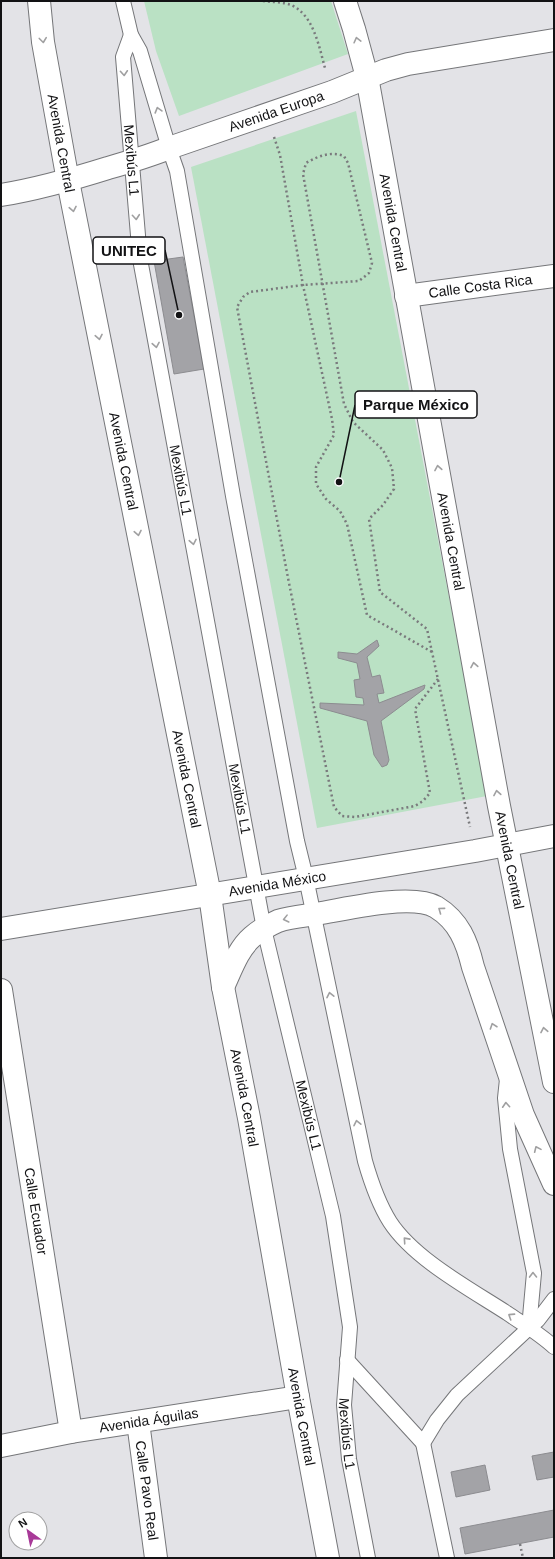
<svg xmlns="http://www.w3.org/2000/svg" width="555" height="1559" viewBox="0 0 555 1559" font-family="Arial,sans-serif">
<rect width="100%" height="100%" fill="#e3e3e7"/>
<!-- green -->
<g fill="#bae1c4">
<path d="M144,1H331L348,54L179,116L156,51Z"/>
<path d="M356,111L487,796L317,828L191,167Z"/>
</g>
<!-- building -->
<g fill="#a3a3a7" stroke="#8c8c90">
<path d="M183,257L204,369L174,374L154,261Z"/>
<path d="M377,640L379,646L367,657L372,677L380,675L384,693L377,694L379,703L425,685L424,689L381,721L389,760L387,765L382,767L374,755L367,721L320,708V703L364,705L363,698L356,697L354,680L360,679L357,663L338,658V652L357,654Z"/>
<path d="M554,1452V1477L537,1480L532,1456Z"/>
<path d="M485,1465L490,1490L456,1497L451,1472Z"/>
<path d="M554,1510V1537L465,1554L460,1528Z"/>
</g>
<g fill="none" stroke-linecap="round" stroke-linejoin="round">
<!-- service casing -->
<g stroke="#757679" stroke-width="16">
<g id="service">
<path d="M123,1L131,35L140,51L169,148L177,171L233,496L297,841L306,878L365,1161C371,1182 378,1203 390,1222C414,1259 470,1289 507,1313C523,1324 540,1334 554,1347"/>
<path id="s1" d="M131,35L123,57L140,259L264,929L333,1216L350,1327L344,1405L349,1459L368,1558"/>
<path d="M507,1079L505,1098L510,1149L534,1273L529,1328"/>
<path d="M347,1360L423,1443L437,1420L457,1395L529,1328L538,1320L554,1299"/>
<path d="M423,1443L447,1558"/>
</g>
</g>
<!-- minor casing -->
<g stroke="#757679" stroke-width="24">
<g id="minor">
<path id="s2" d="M1,195C38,189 73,179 108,168C129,162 149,156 169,148L332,92L386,70L408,64L554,40"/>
<path id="s3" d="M406,296L554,276"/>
<path id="s4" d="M1,990L71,1432"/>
<path id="s5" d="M138,1422L156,1558"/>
</g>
</g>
<!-- tertiary casing -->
<g stroke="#757679" stroke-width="24">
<g id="tertiary">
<path id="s6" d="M1,929L475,851L554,836"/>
<path id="s7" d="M1,1446L71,1432L298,1397"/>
</g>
</g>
<!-- trunk casing -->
<g stroke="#757679" stroke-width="24">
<g id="trunk">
<path id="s8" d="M39,1L43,42L68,181L210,895L223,987L249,1118L298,1397L328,1558"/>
<path id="s9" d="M345,1L354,29L367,77L499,806L554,1082"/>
<path d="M223,987C231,970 238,949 252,937C259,931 269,925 278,921C290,917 304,916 317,914C344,909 412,893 436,907C459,921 467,942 473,967L523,1115L554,1184"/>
</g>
</g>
<!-- path -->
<g stroke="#7a7a7d" stroke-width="2.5" stroke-dasharray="2 3" stroke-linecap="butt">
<path d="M263,1C271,2 283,2 291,5C314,15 319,47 325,68"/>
<path d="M274,137L280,155L303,285L332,419L334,435L316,467V484L326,499L340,511L347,524L367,615L432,652"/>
<path d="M438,679L415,709L430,793L423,801L415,806L355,817L342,816L334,807L288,578L237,307L243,297L250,292L303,285L359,281L369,273L372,263L348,163L344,156C331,151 318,156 306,163L303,174L344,404L353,422L383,450L392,468L394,489L383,505L369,519L380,592L427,629L470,827"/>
<path d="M520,1544L523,1558"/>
</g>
<!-- service -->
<use href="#service" stroke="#fff" stroke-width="14"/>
<!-- minor -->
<use href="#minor" stroke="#fff" stroke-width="22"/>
<!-- tertiary -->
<use href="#tertiary" stroke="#fff" stroke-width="22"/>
<!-- trunk -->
<use href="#trunk" stroke="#fff" stroke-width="22"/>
</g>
<!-- one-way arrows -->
<defs><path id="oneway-chevron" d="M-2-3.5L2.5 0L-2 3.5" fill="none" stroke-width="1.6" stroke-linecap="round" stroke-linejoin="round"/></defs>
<g stroke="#a0a0a1">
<use href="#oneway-chevron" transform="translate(43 40) rotate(83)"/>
<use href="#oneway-chevron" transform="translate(357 40) rotate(-104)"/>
<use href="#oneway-chevron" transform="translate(124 73) rotate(86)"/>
<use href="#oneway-chevron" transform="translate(158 110) rotate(-106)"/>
<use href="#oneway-chevron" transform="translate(73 209) rotate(79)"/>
<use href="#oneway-chevron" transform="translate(136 217) rotate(85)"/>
<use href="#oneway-chevron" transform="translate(99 337) rotate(79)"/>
<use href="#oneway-chevron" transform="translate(156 345) rotate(80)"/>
<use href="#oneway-chevron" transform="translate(438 468) rotate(-100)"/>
<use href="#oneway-chevron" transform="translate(138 533) rotate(79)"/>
<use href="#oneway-chevron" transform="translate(193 542) rotate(79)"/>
<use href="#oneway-chevron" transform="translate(474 665) rotate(-100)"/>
<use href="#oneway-chevron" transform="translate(497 793) rotate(-100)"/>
<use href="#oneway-chevron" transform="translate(441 910) rotate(-144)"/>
<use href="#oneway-chevron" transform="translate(286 919) rotate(166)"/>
<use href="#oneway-chevron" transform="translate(330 995) rotate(-102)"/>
<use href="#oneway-chevron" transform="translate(493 1026) rotate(-109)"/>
<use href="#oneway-chevron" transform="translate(544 1030) rotate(-101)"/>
<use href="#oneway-chevron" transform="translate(506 1105) rotate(-94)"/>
<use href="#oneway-chevron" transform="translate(357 1123) rotate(-102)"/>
<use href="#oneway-chevron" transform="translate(537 1149) rotate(-114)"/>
<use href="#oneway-chevron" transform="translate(406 1240) rotate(-132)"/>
<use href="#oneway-chevron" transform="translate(533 1275) rotate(-91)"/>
<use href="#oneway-chevron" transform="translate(511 1316) rotate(-147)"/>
</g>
<g text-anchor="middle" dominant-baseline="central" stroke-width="3" stroke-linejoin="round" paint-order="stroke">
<!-- street labels -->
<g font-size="14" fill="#121214" stroke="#fff">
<text stroke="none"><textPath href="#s2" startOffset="288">Avenida Europa</textPath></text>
<text stroke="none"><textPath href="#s8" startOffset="144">Avenida Central</textPath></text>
<text stroke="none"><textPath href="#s1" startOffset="127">Mexibús L1</textPath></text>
<text stroke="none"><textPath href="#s9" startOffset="227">Avenida Central</textPath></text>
<text stroke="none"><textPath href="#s3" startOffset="75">Calle Costa Rica</textPath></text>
<text stroke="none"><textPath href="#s8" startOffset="468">Avenida Central</textPath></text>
<text stroke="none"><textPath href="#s1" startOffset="451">Mexibús L1</textPath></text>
<text stroke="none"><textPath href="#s9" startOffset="551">Avenida Central</textPath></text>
<text stroke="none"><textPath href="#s8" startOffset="792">Avenida Central</textPath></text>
<text stroke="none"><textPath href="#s1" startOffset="775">Mexibús L1</textPath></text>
<text stroke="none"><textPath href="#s9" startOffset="875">Avenida Central</textPath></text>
<text stroke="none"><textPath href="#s6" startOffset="280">Avenida México</textPath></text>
<text stroke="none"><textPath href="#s8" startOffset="1116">Avenida Central</textPath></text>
<text stroke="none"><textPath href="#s1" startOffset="1099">Mexibús L1</textPath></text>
<text stroke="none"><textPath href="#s4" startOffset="224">Calle Ecuador</textPath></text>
<text stroke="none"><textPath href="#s8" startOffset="1440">Avenida Central</textPath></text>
<text stroke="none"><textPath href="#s7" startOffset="150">Avenida Águilas</textPath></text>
<text stroke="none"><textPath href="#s1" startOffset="1422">Mexibús L1</textPath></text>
<text stroke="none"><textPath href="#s5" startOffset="69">Calle Pavo Real</textPath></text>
</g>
</g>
<!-- callouts -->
<path fill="none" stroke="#121214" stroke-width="1.5" d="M179 315L165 250M339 482L355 405"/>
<g fill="#121214" stroke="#fff" stroke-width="1.5">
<circle cx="179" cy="315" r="4"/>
<circle cx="339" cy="482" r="4"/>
</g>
<g fill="#fff" stroke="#121214" stroke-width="1.5">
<rect x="93" y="237" width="72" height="27" rx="4"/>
<rect x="355" y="391" width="122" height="27" rx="4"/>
</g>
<g font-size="15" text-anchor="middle" font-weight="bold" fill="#121214">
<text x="129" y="256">UNITEC</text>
<text x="416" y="410">Parque México</text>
</g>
<!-- border -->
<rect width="555" height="1559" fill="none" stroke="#121214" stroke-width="4"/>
<!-- north arrow -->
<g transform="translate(28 1531) rotate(327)"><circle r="19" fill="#ffffff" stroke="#a0a0a1"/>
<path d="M0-3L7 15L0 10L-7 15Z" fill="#a83998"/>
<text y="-6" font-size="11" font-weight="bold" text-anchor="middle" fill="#121214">N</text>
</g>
</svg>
